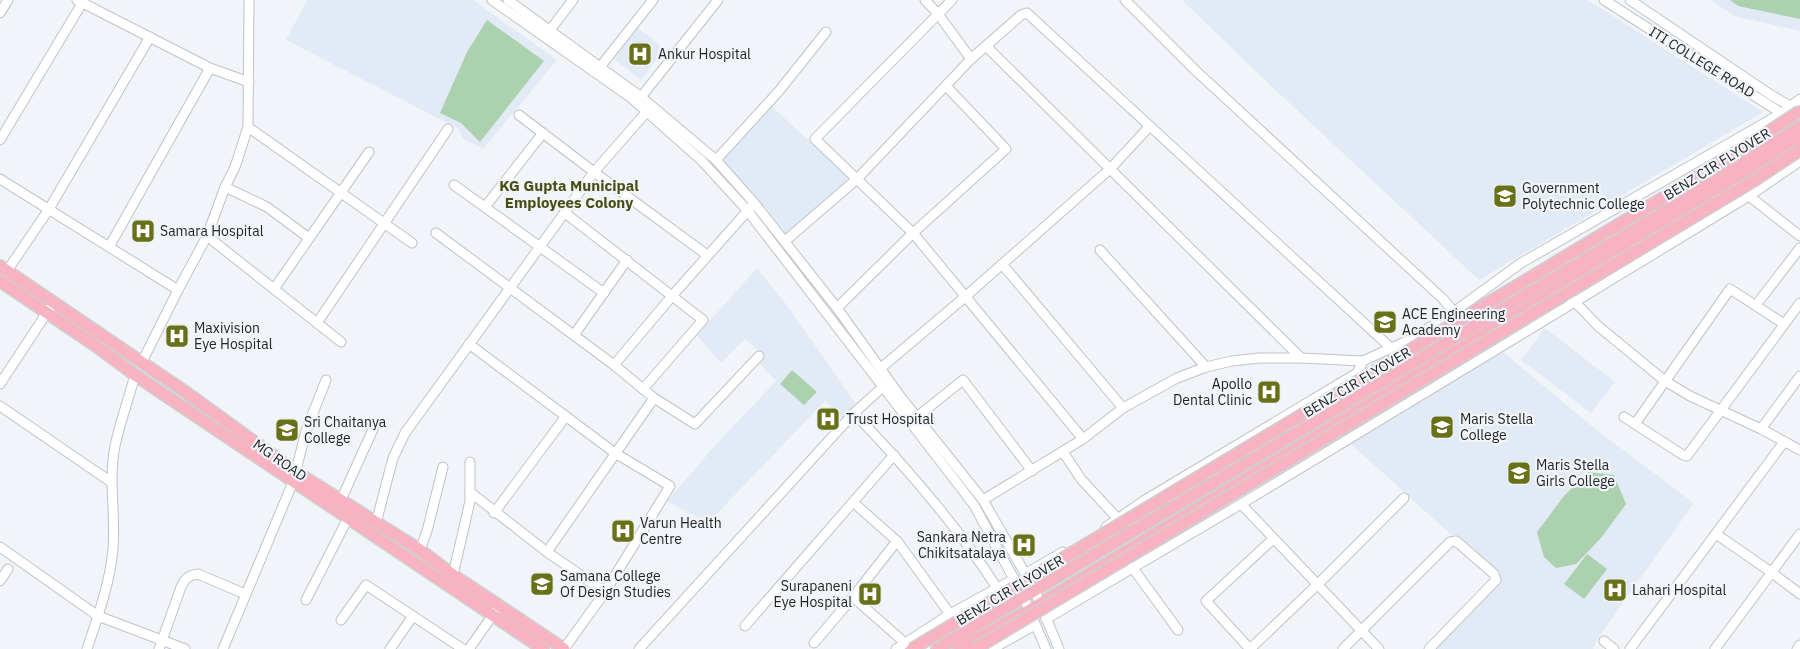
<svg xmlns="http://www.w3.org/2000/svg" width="1800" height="649" viewBox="0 0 1800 649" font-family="'IBM Plex Sans',sans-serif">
<rect width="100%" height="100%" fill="#f1f5f9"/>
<!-- built -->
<g fill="#e2ebf5">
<path d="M307,0H473L557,60L483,149L462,138L459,129L286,40Z"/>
<path d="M1182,0H1588L1763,112L1479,280L1270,85Z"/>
<path d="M1711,0H1800V31L1734,16Z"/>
<path d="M638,28L665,49L641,80L614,59Z"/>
<path d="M764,99L849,178L785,238L718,153Z"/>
<path d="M757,268L786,304L856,404L842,418L825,401L708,523L667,501L720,440L776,381L759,363L764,355L745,339L721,363L697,335Z"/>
<path d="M1545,328L1615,382L1591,413L1521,360Z"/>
<path d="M1503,352L1594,428L1694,503L1598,638L1593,649H1434L1500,579L1351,444Z"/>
</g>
<!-- green -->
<g fill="#abd1ae">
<path d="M1730,0H1800V19L1738,6Z"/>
<path d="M487,20L544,61L480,142L461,123L440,113L467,52Z"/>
<path d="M792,370L817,392L804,405L780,384Z"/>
<path d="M1588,472L1614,475L1626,504L1601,538L1576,564L1556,568L1544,557L1537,532L1564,496Z"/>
<path d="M1587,554L1607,569L1584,599L1564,584Z"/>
</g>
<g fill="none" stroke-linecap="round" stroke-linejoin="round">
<!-- minor casing -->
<g stroke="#bfc3c7" stroke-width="11">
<g id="minor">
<path d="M77,0L210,68L249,82"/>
<path d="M492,0L630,97L702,161L747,210L974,505L1023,596L1046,649"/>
<path d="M508,0L641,97L716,160L755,204L837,308L900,396L983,500L1034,589L1059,649"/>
<path d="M925,0L938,14L971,59"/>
<path d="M952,0L815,139L913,233L1083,439"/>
<path d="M1125,0L1195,70L1443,299L1468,329"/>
<path d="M1604,0L1786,116"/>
<path d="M1630,0L1771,95L1795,109"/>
<path d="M0,13L8,0"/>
<path d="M550,30L573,0"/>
<path d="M987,47L1301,358"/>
<path d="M600,67L653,0"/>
<path d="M641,97L718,0"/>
<path d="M519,115L594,172L707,255"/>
<path d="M248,127L412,243"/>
<path d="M0,140L84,0"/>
<path d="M716,160L779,91L826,32"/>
<path d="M0,179L178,290"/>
<path d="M454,185L604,293"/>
<path d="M225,187L267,207L309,238"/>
<path d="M1749,196L1800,236"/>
<path d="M485,207L543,133"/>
<path d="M565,213L703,320L643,389"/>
<path d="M436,233L614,365L654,398L695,424L759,356"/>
<path d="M207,236L341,342"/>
<path d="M785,241L857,179L971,59L1021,15L1027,13L1391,348"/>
<path d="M109,247L210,68"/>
<path d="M1100,250L1206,367"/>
<path d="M1002,264L1123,408"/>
<path d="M7,271L49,209L150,37"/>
<path d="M274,289L369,152"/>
<path d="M1571,298L1598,326L1665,381L1690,396L1761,429L1800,450"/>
<path d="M1756,305L1800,248"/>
<path d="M837,308L913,233L1006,149L946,86"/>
<path d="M317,323L448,129"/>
<path d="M574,335L627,260"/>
<path d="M469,344L615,453L670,486L605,592L564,649"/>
<path d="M142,362L178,290L207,236L225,187L235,167L248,127L249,0"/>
<path d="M614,365L672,296L751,207"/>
<path d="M881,368L965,297L1110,169L1149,127"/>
<path d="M0,384L50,308"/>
<path d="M0,406L111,482"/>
<path d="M854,413C906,467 957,525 997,588"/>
<path d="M918,416L963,380L1032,471"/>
<path d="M1624,417L1683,455L1687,456L1800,303"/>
<path d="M1635,424L1730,289L1784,324"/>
<path d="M1761,429L1800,376"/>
<path d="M1063,452L1081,479L1118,519"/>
<path d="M470,492L547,552L605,592"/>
<path d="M341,500L374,427"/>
<path d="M983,500L1083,439L1123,408L1177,378L1206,367L1232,361L1259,358H1301L1363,361L1413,338L1454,312L1521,263L1782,113L1800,99"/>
<path d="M854,503L897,541L950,614"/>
<path d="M1241,504L1379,649"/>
<path d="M494,513L566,416"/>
<path d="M376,523L393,458L405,433L594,172L650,108"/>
<path d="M1106,527L1145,500L1357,373L1363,361"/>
<path d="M1716,534L1771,572L1800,594"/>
<path d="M0,547L98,616L185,649"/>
<path d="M420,550L427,531L443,467"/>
<path d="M547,552L654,398"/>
<path d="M1132,567L1178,630"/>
<path d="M1025,574L1063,552"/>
<path d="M453,575L470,501V462"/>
<path d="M0,581L8,569"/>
<path d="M853,597L905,643"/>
<path d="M306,600L348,518"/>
<path d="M1046,619L1241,504L1489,354L1749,196L1800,161"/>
<path d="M341,620L366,585L463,649"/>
<path d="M745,626L894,455"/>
<path d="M1604,641L1614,649"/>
<path d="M814,643L853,597L897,541"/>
<path d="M87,649C98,616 110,583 113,549C116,514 108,481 115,446C120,422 129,398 135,375"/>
<path d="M159,649L181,587C185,579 188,575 198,574L245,594"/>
<path d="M223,649L293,482L306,431L326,380"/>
<path d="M390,649L413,616"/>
<path d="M469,649L495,612"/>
<path d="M639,649L854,413L886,384"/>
<path d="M896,649L950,614L1014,579"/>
<path d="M992,649L1035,625"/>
<path d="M1250,649L1317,585L1404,498"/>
<path d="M1250,649L1206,601L1273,539"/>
<path d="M1343,649L1450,542L1456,541L1494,574L1496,580L1429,649"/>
<path d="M1630,649L1784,442"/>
<path d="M1715,649L1800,534"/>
<path d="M1797,649L1800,645"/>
</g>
</g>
<!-- major casing -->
<g stroke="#cfcfcf" stroke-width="14">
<g id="major">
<path d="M0,266L184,391L296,472L420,550L453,575L564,649"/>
<path d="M0,281L96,346L135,375L543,649"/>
<path d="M937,649L1669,209L1800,127"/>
<path d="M958,649L1030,610L1560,288L1800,139"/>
</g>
</g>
<!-- minor -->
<use href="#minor" stroke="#fff" stroke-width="9"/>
<!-- major -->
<use href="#major" stroke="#f8b3c3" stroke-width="11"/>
<!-- major-bridge casing -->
<g stroke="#cfcfcf" stroke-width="14" stroke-linecap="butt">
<g id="major-bridge">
<path d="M912,649L1721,163L1800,111"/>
<path d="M975,649L1755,180L1800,150"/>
</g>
</g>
<!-- major-bridge -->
<use href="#major-bridge" stroke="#f8b3c3" stroke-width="11"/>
</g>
<!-- icons -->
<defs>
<g id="hospital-square" transform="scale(1.25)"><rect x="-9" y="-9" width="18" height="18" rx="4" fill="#687018" stroke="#f1f5f9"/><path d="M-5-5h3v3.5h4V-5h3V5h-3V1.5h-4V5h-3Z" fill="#fff"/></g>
<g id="university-square" transform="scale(1.25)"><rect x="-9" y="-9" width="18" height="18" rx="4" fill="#687018" stroke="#f1f5f9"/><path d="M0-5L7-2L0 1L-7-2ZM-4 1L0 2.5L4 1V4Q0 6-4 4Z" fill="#fff"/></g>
</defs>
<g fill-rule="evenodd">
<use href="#hospital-square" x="640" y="54"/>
<use href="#university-square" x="1505" y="196"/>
<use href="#hospital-square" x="143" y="231"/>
<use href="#university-square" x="1385" y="322"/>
<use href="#hospital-square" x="177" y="336"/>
<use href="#hospital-square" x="1269" y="392"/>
<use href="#hospital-square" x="828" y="419"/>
<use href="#university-square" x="1442" y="427"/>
<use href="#university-square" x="287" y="430"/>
<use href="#university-square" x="1519" y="473"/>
<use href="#hospital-square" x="623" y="531"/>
<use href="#hospital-square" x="1024" y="545"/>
<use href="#university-square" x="542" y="584"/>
<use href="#hospital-square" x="1615" y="590"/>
<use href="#hospital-square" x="870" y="594"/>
</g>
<g text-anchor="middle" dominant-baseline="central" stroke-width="4.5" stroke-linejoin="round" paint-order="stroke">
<!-- poi labels -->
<g font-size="14" fill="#232426" stroke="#f1f5f9" text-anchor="start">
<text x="658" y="54">Ankur Hospital</text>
<text x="1522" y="188">Government<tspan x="1522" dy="16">Polytechnic College</tspan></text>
<text x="160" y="231">Samara Hospital</text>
<text x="1402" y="314">ACE Engineering<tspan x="1402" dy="16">Academy</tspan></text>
<text x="194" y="328">Maxivision<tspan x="194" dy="16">Eye Hospital</tspan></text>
<text x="1252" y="384" text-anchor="end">Apollo<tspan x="1252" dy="16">Dental Clinic</tspan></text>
<text x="846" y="419">Trust Hospital</text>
<text x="1460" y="419">Maris Stella<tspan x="1460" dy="16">College</tspan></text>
<text x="304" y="422">Sri Chaitanya<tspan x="304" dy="16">College</tspan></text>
<text x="1536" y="465">Maris Stella<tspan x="1536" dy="16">Girls College</tspan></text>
<text x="640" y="523">Varun Health<tspan x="640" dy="16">Centre</tspan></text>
<text x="1006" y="537" text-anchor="end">Sankara Netra<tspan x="1006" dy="16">Chikitsatalaya</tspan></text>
<text x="560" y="576">Samana College<tspan x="560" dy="16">Of Design Studies</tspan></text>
<text x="852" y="586" text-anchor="end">Surapaneni<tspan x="852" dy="16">Eye Hospital</tspan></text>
<text x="1632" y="590">Lahari Hospital</text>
</g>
<!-- street labels -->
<g font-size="14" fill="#232426" stroke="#f1f5f9">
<text transform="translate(1702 62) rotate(32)">ITI COLLEGE ROAD</text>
<text transform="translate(1717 164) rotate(-32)">BENZ CIR FLYOVER</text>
<text transform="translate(1357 382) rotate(-31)">BENZ CIR FLYOVER</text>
<text transform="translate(280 460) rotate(35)">MG ROAD</text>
<text transform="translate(1010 590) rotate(-31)">BENZ CIR FLYOVER</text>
</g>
<!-- neighbourhood labels -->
<g font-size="15" font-weight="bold" fill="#484e13" stroke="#f1f5f9">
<text x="569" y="185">KG Gupta Municipal<tspan x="569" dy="17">Employees Colony</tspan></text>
</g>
</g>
</svg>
